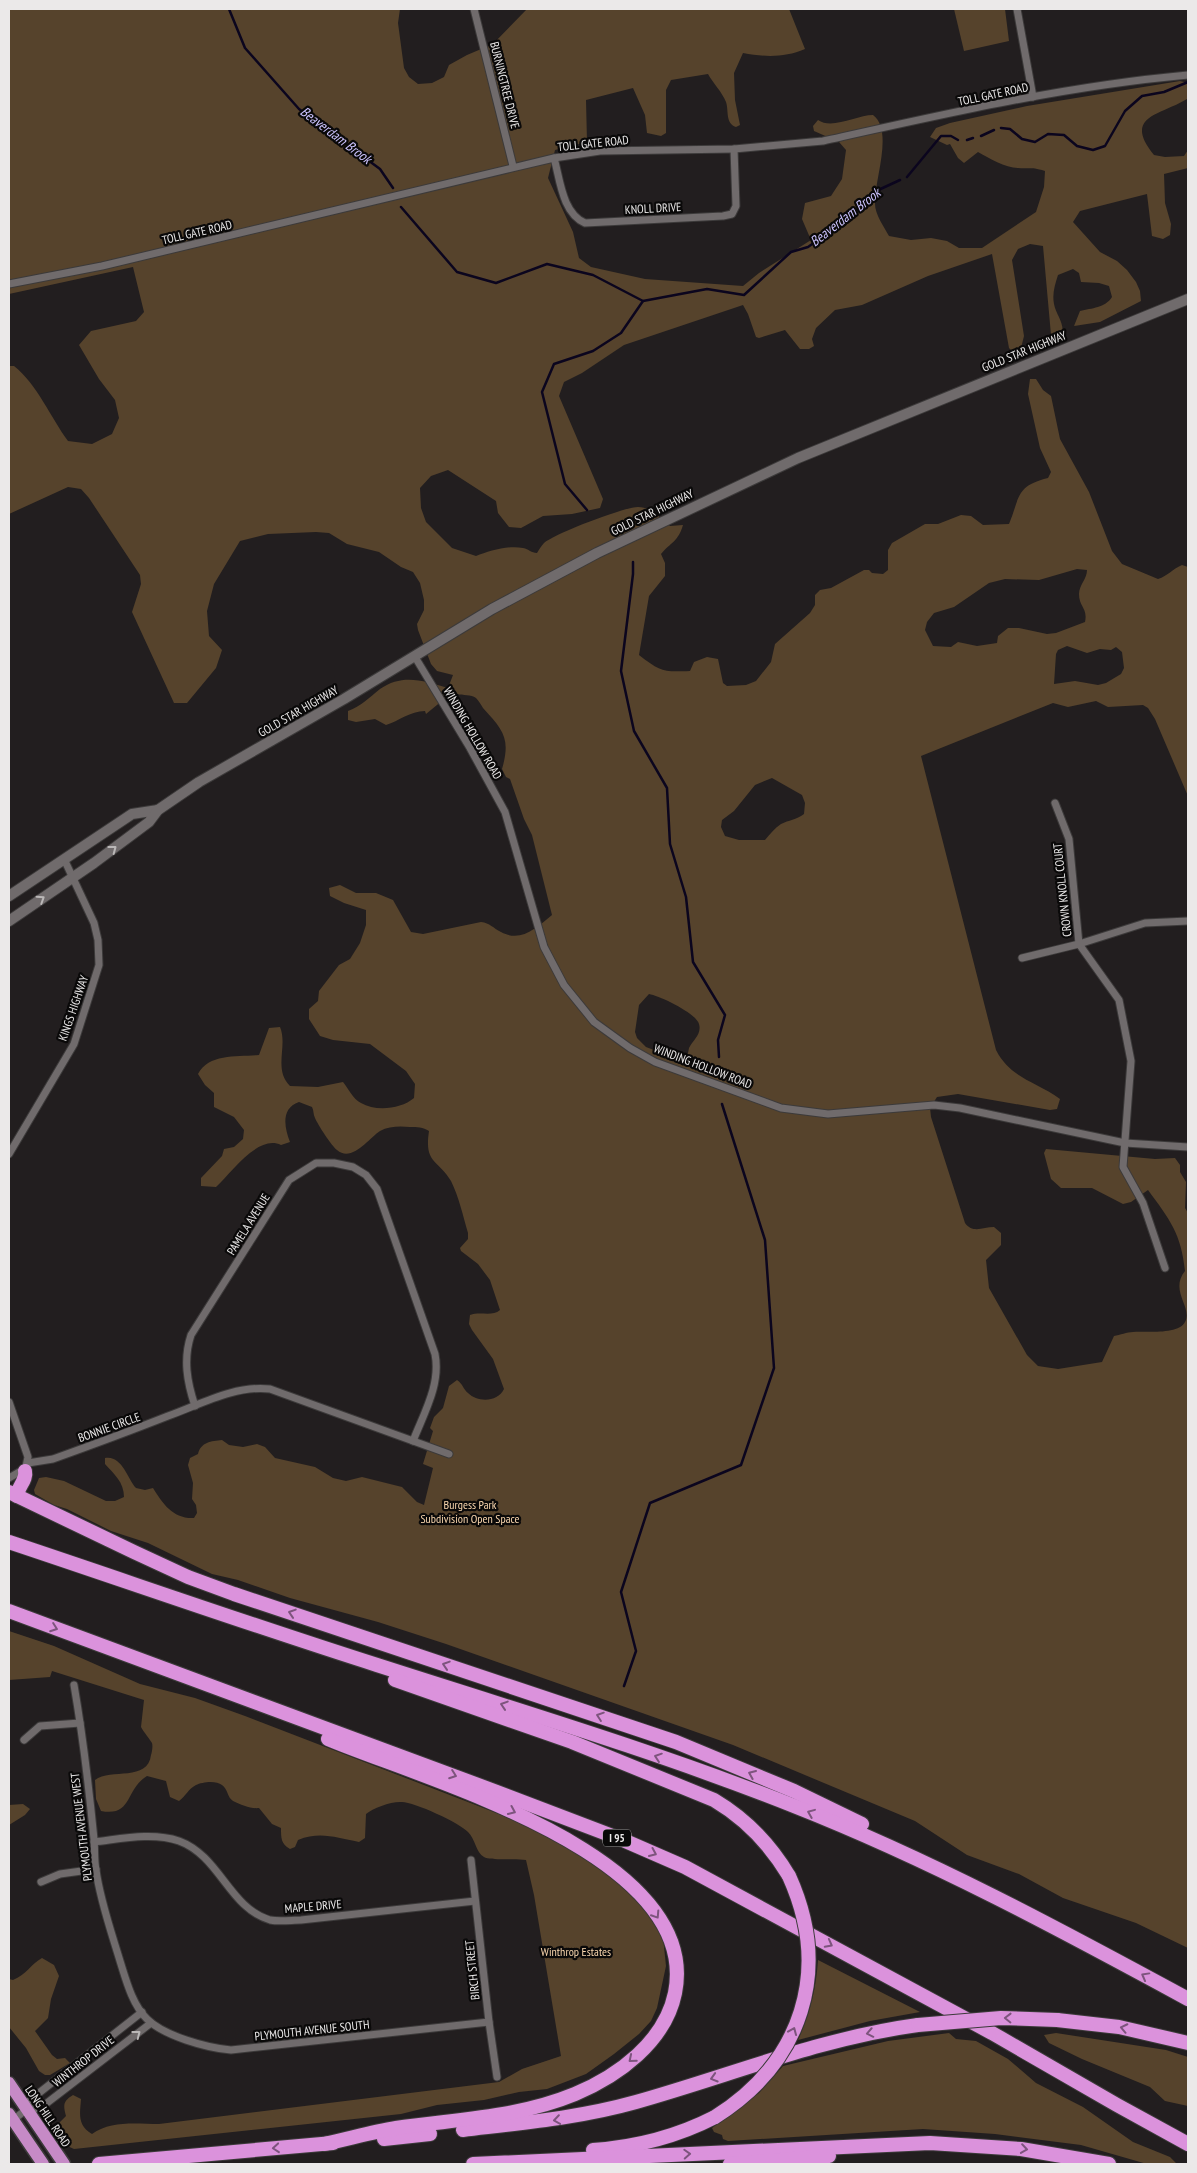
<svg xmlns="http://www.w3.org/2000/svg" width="1197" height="2173" viewBox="0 0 1197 2173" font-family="'PT Sans Narrow',sans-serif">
<rect width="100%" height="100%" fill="#221e1f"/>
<!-- green -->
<g fill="#56432c" fill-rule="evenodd">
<path d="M9,9H400L398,23L404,68L409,77L418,84L432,83L444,77L449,65L467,55L493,44L527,9H789L805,49C784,58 764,57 743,53L734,73L735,100L740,125L736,127C725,123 729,111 726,102C722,92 713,83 708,74L671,80L666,90V133L661,136L647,133L645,115L633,88L586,100L587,142L555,150L548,178L573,232L579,258L591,267L645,279L743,286L759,273L811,240L802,219L805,203L831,196L842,179L846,150L839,142L814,131L813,126L818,120C832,130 857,115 873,115C894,131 874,180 875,204C875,214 884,227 889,236L911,240L931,238L947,241L959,248H982L1036,212L1044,187L1045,171C1032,167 1031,169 1018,168C1005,168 989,158 978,152L964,163L958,158L950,144L947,145L930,137L936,128L950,123L1027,106L1180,81L1188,83L1187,99C1161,115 1122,116 1154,155L1165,157L1184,156L1188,150V168L1164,174L1165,203L1171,224L1170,235L1163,239L1152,236L1147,194L1080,211L1073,222L1100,252L1117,261L1127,270L1136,282L1140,291L1141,301L1100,322L1074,326L1080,311C1092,308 1105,308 1112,297L1109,286L1099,283L1081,282L1079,273L1073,269L1058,275C1055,285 1052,293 1054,304C1056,315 1065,323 1062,335H1051L1043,246L1030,244L1018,249L1012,260L1024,336L1021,348L1015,354L1009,348L992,254L928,276L862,305L835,310L816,328L812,339L814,346L809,349H800L785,330L759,338L756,337L748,314L743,305L624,345L582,373L564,382L559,396L603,499L600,508L572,514L543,516L521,528L509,527L498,513L496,501L448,470L431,476L420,488L421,508L426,522L452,548L476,556C489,551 508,545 523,548C529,549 531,553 537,553C539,550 541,546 544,543C554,534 624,507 638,507C651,507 661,519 670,526L683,525C678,542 671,542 661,554L665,563V576L649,596L639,655C661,672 663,672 690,671L694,662L707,657L718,659L723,683L727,686L746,685L756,681L771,662L775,644L810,613L815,605V595L820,590L831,588L864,570H869L872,573L883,574L888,570V550L892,543L925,524H938L961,515L971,516L983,525L1009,524C1020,498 1015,486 1048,478L1051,472L1040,448L1028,394L1030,379H1036L1043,390L1051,396L1060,439L1089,492L1112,551L1122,564L1158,579C1168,576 1172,569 1182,565L1188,567V796L1155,719L1148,708L1143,705L1108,707L1096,701L1068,707L1053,703L921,756L996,1050C1011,1079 1036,1081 1060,1099L1057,1109L1050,1110L958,1094L937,1097L930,1108L931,1117L965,1223C973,1234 983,1227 994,1227L1001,1233V1245L986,1260L989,1288L1027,1355L1038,1366L1058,1369L1102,1362L1114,1336C1120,1335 1127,1332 1133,1332C1145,1331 1179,1335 1185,1322C1193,1307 1169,1291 1185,1271C1181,1233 1170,1220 1148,1190L1131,1202L1123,1204L1092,1188H1061L1051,1179L1044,1153L1046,1149L1155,1159L1175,1158L1180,1165V1172L1186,1182L1185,1208L1188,1213V1948L1136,1923L1063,1898L1019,1874L967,1855L915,1821L733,1745L446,1644L378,1622L290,1598L238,1580L212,1574L148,1543L111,1531L67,1509L54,1505L35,1494L34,1490L39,1478L46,1477L64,1481L106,1501H115L124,1497C124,1482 114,1474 105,1464V1458C122,1455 127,1478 136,1488L145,1490L153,1488C163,1504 173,1519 194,1518L197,1513L196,1505L192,1499L193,1483L188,1465L190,1458L198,1454C201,1442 211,1441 222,1440L229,1445L243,1447L257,1444L265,1447L275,1458L315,1467L333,1478L346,1481L362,1477L402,1487L417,1502L424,1505L433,1468L423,1464L433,1431L430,1428L434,1417L443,1408L449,1386L457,1380C463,1384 463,1389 468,1393C478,1403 498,1402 504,1389L493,1359L472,1330L469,1324L470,1315C480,1311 492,1317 500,1310L490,1280L478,1264L461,1251L460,1248L468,1239V1233C463,1216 459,1197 451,1181C438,1159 424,1164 429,1131C423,1127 417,1127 410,1127C400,1126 389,1126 380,1131C369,1138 352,1163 337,1150C331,1145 318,1125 315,1118C313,1114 314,1111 312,1107L299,1102C281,1108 284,1127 290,1142L281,1145C258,1134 231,1173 216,1187L201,1186V1178L222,1156L224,1149L234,1147L243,1139L244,1130L234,1117L214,1107V1093L205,1085L198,1074C209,1053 238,1057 259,1055L269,1028L280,1027C288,1046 273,1069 290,1086L318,1087L343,1082C348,1088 353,1099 361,1103C376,1112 401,1109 414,1098L415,1084L406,1071L370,1044L333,1040L320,1036L309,1019V1009L318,1001L319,991L339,965L350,959L360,943L366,925V910L344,903L330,896L329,888L340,885L356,893H376L393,900L411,932L423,934L481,922C490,923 493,928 501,932C521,943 536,928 552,915L532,835L524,819L510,779L506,777L502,769C511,738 503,730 483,708C481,705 479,701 476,698C471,694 463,696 457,694L454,691L426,714L425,711C410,711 399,721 386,725L375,719L356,722L348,720V711C361,706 369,698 380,689C403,673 424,681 448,688L453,675L437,671L431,664L418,630L417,624L424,610V600L420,583L413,572L401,567L379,552L347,544L329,533L316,532L268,534L240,541L214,584L207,611L209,636L222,650L216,668L187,703H174L132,612L141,584L140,575L89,498L81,489L68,487L9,514V366H14C37,384 51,418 68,441L92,444L112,434L119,418L115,400L99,379L79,345L91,331L136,321L144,312L133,267L9,294ZM1077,569L1087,570C1087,579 1079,585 1079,594C1079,607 1088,608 1085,622L1056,633L1047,634L1019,628H1008L998,636L997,643L977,646L958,642L951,647L933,646L925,630L927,622L934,613L954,607L989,583L1005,579L1039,580ZM1067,646L1087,653L1100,649L1111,650L1116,647L1122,652L1124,668L1121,674L1106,683L1098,685L1075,681L1054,684L1056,654L1058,650ZM772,778L802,795L805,803L804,814C796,820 789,820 781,824C775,828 770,834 765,840H739L725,836L721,827L722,820L734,811L755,785ZM649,994C660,996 696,1013 699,1024C702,1034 693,1040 689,1048C688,1053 688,1055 685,1059L680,1060L646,1047L637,1038L635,1032L639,1005Z"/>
<path d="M954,9H1005L1009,41L964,51Z"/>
<path d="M9,1631L54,1646L140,1684L195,1698L245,1716L520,1822L586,1858L616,1880L653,1917L663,1937L666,1966L657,2008L651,2021L639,2034L614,2054L586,2074L547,2089L519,2092L484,2100L437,2105L401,2114L74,2149C63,2145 59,2137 55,2127L66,2116C63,2105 63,2101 73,2095L81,2099C80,2114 77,2125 92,2134C111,2120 137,2124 159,2124L499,2082L522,2069L561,2056L534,1895L526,1860C516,1858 491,1861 484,1857C476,1853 475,1838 468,1832C460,1823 414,1802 402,1802C392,1801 373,1808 366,1814L365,1838L359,1842C336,1838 321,1831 298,1840L295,1847L290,1849C281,1844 281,1838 281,1828L272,1824L259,1808C251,1809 241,1805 233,1801C227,1797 228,1789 222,1785C216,1780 202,1782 196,1785C188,1789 186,1796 179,1801L170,1797L166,1781L147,1776C125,1789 133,1817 101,1811L96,1799L95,1780C111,1768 148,1782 151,1755C152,1752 153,1746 152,1743C151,1741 143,1731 141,1727L144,1700L52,1671L50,1677L9,1680Z"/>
<path d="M23,1804L30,1809L25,1815L9,1825V1805Z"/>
<path d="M42,1958L54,1965L59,1976L51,1999L48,2018L35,2031L52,2055L57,2059L65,2058L70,2063L50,2075H45L39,2071L26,2048L9,2027V1979L13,1980C26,1975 31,1964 42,1958Z"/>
<path d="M818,1960L920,2012L870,2021L798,2040C810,2014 816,1989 818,1960Z"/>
<path d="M949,2033L956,2039L976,2041L1008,2059L1036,2083L1083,2107L1133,2142L1170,2157L1177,2164H1147L1081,2145L995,2134L923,2129L728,2141L723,2139L722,2135L714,2132L712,2128L759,2093L783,2066L888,2041Z"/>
<path d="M1056,2033L1166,2050L1188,2057V2106L1165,2101L1150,2087L1082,2059L1049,2043L1044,2035Z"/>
</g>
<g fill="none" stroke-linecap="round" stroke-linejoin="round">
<!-- stream -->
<g stroke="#0b051e" stroke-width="2.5">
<path d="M229,9L245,48L299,109L380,169L393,188"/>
<path d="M1001,128L1010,129L1022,139L1035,142L1048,134L1064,135L1077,146L1093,150L1105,146L1125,111L1142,96L1164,92L1188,82"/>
<path d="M981,136L994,130"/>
<path d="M967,140L973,138"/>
<path d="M907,177L941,136H951L958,140"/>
<path d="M401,207L457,272L496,283L547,264L593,275L643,301L707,289L744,295L791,252L808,247L849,218L874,192L900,180"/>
<path d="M587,510L565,484L542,392L554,364L593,351L621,333L643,301"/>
<path d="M633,562V574L621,671L634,731L667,788L670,844L686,897L693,962L725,1015L718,1040L719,1057"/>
<path d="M624,1686L636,1651L621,1592L650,1503L741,1465L774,1368L765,1240L722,1104"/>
</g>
<!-- minor casing -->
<g stroke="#3c3a3a" stroke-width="9">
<g id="minor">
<path d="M474,9L513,166"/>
<path d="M1017,9L1033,97"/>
<path d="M554,158C560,179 562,213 585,223L723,216L732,214L736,206L734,149"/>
<path d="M9,284L102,266L554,158L600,151L734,149L823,141C944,114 1065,86 1188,75"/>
<path d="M415,657L470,748L505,812L544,947L564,985L594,1022L630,1048L655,1062L781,1108L828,1114L934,1105L960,1108L1125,1143L1188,1147"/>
<path d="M1055,803L1069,839L1079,944L1119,1000L1131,1061L1123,1167L1143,1203L1165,1268"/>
<path d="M1022,958L1079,944L1145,923L1188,921"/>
<path d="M9,1154L74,1044L99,965L98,940L94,923L64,859"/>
<path d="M9,1402L28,1457L25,1471H21L9,1478"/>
<path d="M195,1406C187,1382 183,1359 191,1335L289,1180L316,1163H334L353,1167L366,1175L377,1189L435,1354C441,1384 424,1413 413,1441"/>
<path d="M28,1463L53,1459C92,1445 130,1431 168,1416C201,1404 235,1385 270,1389L449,1454"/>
<path d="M74,1685C83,1737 89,1788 94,1839C95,1849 94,1860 96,1870C100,1900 111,1931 120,1961C126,1980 132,2004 147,2019C164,2036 207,2048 231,2050L489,2022"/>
<path d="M24,1740L40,1726L80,1723"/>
<path d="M94,1842C121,1839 152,1832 179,1841C220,1856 229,1908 270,1920C280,1922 292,1920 301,1920L475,1901"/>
<path d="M471,1860L489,2022L497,2077"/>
<path d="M41,1882L60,1874L96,1869"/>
<path d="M27,2109H36L43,2106L151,2023"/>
<path d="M13,2120L27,2109L30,2100L142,2012"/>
</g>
</g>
<!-- secondary casing -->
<g stroke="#3c3a3a" stroke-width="12">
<g id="secondary">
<path d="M9,896L132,814L158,810"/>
<path d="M9,921L94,863L149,822L158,810L199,782L344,699L492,609L597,553L798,458L1188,299"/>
</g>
</g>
<!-- trunk casing -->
<g stroke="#3c3a3a" stroke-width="15">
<g id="trunk">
<path d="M9,2083L64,2164"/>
<path d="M9,2114L43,2164"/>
</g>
</g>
<!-- motorway casing -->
<g stroke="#3c3a3a" stroke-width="16">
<g id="motorway">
<path d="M9,1492L134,1552L188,1577L234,1594L676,1742L794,1791L862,1824"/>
<path d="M17,1496C18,1486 27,1480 25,1471"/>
<path d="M9,1542C132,1583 254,1626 377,1665C517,1710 658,1752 794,1806C931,1860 1059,1929 1188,1999"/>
<path d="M9,1611L497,1792L623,1840L685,1867L992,2033L1117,2105L1188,2144"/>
<path d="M395,1680L572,1742L714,1800C746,1819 770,1844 789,1876"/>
<path d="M1057,2020L1119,2027L1188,2043"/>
<path d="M463,2130C522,2123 579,2118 636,2102C729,2076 821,2038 918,2025"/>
<path d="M384,2139L430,2134"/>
<path d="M324,2144C348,2139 372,2132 396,2128C457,2119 517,2118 575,2094C618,2076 665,2042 675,1993C703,1854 422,1779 328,1739"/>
<path d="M593,2150C637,2147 676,2137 715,2117"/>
<path d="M99,2164L333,2143"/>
<path d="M473,2164L930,2143L1021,2149L1109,2164"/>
<path d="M730,2164L829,2156"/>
</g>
</g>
<!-- minor -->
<use href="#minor" stroke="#706b6c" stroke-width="7"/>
<!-- secondary -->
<use href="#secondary" stroke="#706b6c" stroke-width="10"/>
<!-- trunk -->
<use href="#trunk" stroke="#c68ac6" stroke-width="12"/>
<!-- motorway -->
<use href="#motorway" stroke="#db92dc" stroke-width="14"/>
<!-- motorway-bridge casing -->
<g stroke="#3c3a3a" stroke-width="16" stroke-linecap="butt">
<g id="motorway-bridge">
<path d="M918,2025L1001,2018L1057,2020"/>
<path d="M715,2117C802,2062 832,1971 789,1876"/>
</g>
</g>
<!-- motorway-bridge -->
<use href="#motorway-bridge" stroke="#db92dc" stroke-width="14"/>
</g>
<!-- one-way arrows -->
<defs><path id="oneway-chevron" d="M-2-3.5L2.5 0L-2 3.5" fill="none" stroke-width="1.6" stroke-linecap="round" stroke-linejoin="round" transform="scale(1.25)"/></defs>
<g stroke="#bab7b7">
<use href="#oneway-chevron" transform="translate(113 849) rotate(-37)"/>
<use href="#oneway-chevron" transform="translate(41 899) rotate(-33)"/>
<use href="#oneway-chevron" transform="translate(137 2034) rotate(-38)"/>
</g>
<g stroke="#7d547d">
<use href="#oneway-chevron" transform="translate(292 1613) rotate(-162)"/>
<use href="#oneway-chevron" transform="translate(54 1628) rotate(20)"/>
<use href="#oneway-chevron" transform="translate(446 1665) rotate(-162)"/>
<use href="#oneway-chevron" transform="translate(504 1705) rotate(-162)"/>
<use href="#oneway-chevron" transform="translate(600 1716) rotate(-161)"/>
<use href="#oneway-chevron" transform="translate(658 1757) rotate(-161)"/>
<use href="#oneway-chevron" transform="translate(752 1774) rotate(-157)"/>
<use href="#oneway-chevron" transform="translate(453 1775) rotate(20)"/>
<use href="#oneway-chevron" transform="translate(512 1811) rotate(24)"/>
<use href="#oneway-chevron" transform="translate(811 1813) rotate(-158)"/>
<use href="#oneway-chevron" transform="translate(653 1853) rotate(24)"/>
<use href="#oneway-chevron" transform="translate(656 1915) rotate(57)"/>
<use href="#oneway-chevron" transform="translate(829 1944) rotate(28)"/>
<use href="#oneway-chevron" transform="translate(1145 1976) rotate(-151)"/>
<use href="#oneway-chevron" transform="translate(1008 2018) rotate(-179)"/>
<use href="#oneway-chevron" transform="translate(1124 2028) rotate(-168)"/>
<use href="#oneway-chevron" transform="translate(793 2031) rotate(-67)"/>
<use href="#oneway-chevron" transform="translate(870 2033) rotate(169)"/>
<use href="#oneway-chevron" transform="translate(632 2059) rotate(140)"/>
<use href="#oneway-chevron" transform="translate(714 2078) rotate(163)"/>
<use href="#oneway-chevron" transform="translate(557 2120) rotate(172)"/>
<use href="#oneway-chevron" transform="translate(276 2148) rotate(175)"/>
<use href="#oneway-chevron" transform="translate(1024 2149) rotate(8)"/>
<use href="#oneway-chevron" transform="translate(687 2154) rotate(-3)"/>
</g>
<g text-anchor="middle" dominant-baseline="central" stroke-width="4.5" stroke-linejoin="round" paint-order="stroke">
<!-- shield labels -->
<rect fill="#0a0909" stroke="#a8a6a6" stroke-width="1" x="603" y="1829.5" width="28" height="17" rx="4"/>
<g font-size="11" font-weight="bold" fill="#ebe9e9">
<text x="617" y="1838">I 95</text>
</g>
<!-- street labels -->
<g font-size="12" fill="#ebe9e9" stroke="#0a0909">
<text transform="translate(505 85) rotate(76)">BURNINGTREE DRIVE</text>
<text transform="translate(993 94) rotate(-12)">TOLL GATE ROAD</text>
<text transform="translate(593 143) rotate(-6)">TOLL GATE ROAD</text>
<text transform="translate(653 208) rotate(-3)">KNOLL DRIVE</text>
<text transform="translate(197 232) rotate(-13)">TOLL GATE ROAD</text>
<text transform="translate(1024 351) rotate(-22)">GOLD STAR HIGHWAY</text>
<text transform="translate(652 512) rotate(-26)">GOLD STAR HIGHWAY</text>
<text transform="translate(298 711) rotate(-30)">GOLD STAR HIGHWAY</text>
<text transform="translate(473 733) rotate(60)">WINDING HOLLOW ROAD</text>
<text transform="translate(1062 890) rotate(-96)">CROWN KNOLL COURT</text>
<text transform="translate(73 1008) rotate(-71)">KINGS HIGHWAY</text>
<text transform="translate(703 1066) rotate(21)">WINDING HOLLOW ROAD</text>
<text transform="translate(248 1224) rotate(-58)">PAMELA AVENUE</text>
<text transform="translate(109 1427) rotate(-20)">BONNIE CIRCLE</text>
<text transform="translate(81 1827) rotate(-97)">PLYMOUTH AVENUE WEST</text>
<text transform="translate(313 1906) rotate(-5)">MAPLE DRIVE</text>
<text transform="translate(472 1970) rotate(-96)">BIRCH STREET</text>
<text transform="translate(312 2030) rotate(-6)">PLYMOUTH AVENUE SOUTH</text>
<text transform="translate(83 2061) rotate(-38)">WINTHROP DRIVE</text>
<text transform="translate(48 2116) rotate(56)">LONG HILL ROAD</text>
</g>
<!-- park labels -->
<g font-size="12" fill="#f9d6ae" stroke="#0a0909">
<text x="470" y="1504">Burgess Park<tspan x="470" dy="14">Subdivision Open Space</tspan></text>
<text x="576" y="1951">Winthrop Estates</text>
</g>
<!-- water labels -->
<g font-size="14" font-style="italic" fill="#ccc3fe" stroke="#0a0909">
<text transform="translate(336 135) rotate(37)">Beaverdam Brook</text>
<text transform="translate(845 217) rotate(-38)">Beaverdam Brook</text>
</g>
</g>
<!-- border -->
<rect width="1197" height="2173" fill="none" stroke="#ebe9e9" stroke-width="20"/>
</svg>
